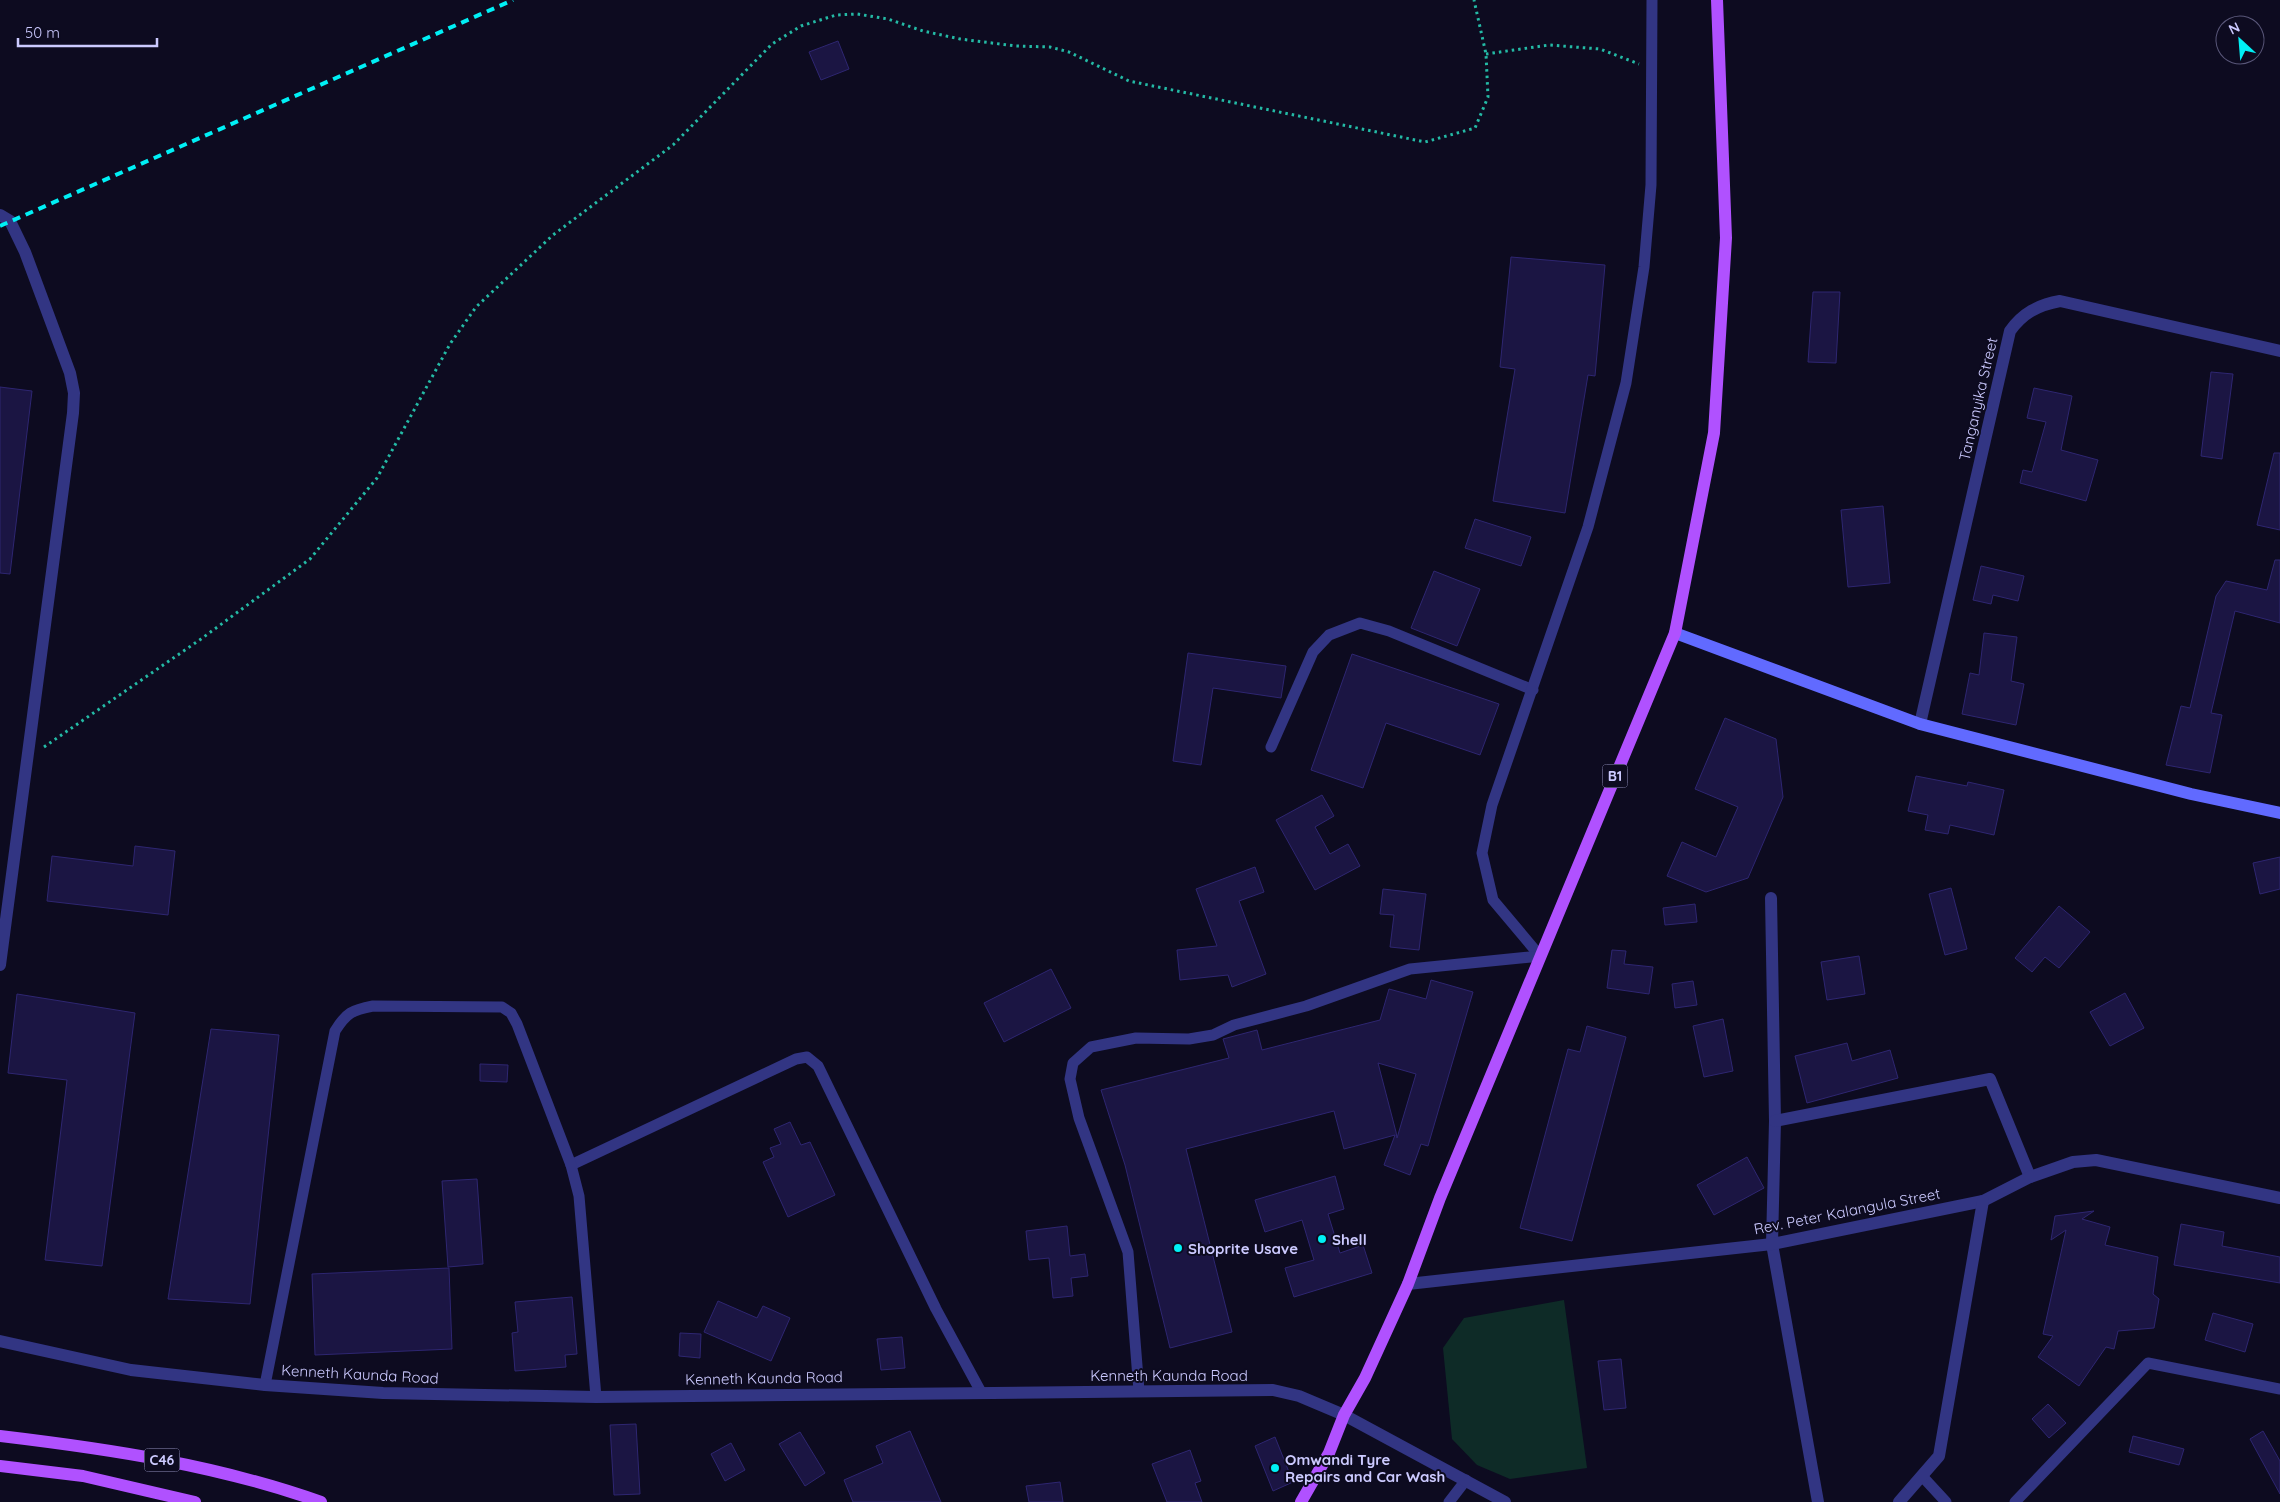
<svg xmlns="http://www.w3.org/2000/svg" width="2280" height="1502" viewBox="0 0 2280 1502" font-family="Quicksand,sans-serif">
<rect width="100%" height="100%" fill="#0d0b20"/>
<!-- green -->
<path fill="#0e2b27" d="M1564,1300L1587,1468L1510,1479L1477,1465L1452,1439L1443,1348L1464,1318Z"/>
<!-- building -->
<g fill="#1b1543" stroke="#2e2671" fill-rule="evenodd">
<path d="M838,41L849,69L821,80L809,52Z"/>
<path d="M1511,257L1605,265L1595,376L1588,375L1565,513L1493,501L1515,369L1500,367Z"/>
<path d="M1813,292H1840L1836,363L1808,362Z"/>
<path d="M2211,372L2233,374L2222,459L2201,456Z"/>
<path d="M0,387L32,391L10,574L0,573Z"/>
<path d="M2034,388L2072,396L2061,450L2098,460L2086,501L2020,483L2023,470L2032,472L2046,422L2027,418Z"/>
<path d="M2274,453H2280V530L2257,525Z"/>
<path d="M1883,506L1890,583L1848,587L1841,510Z"/>
<path d="M1475,519L1531,537L1521,566L1465,548Z"/>
<path d="M2275,560H2280V623L2235,611L2211,713L2222,715L2210,773L2166,765L2181,706L2190,708L2216,596L2226,581L2267,590Z"/>
<path d="M1981,566L2024,576L2018,601L1993,595L1991,604L1973,600Z"/>
<path d="M1434,571L1480,589L1457,646L1411,628Z"/>
<path d="M1984,633L2017,637L2011,681L2024,684L2016,725L1962,714L1970,673L1979,675Z"/>
<path d="M1188,653L1286,666L1281,698L1213,688L1201,765L1173,761Z"/>
<path d="M1352,654L1499,704L1480,755L1386,723L1363,788L1311,770Z"/>
<path d="M1725,718L1776,739L1783,797L1748,878L1706,892L1667,876L1682,842L1716,857L1738,807L1695,789Z"/>
<path d="M1916,776L1967,786L1968,782L2004,790L1994,835L1950,825L1948,834L1925,830L1928,815L1908,811Z"/>
<path d="M1322,795L1334,816L1315,827L1330,854L1348,844L1360,866L1315,890L1276,820Z"/>
<path d="M135,846L175,851L168,915L47,901L52,856L133,866Z"/>
<path d="M2280,857V889L2260,894L2253,863Z"/>
<path d="M1255,867L1264,892L1239,901L1266,974L1232,987L1228,975L1180,980L1177,950L1217,946L1196,889Z"/>
<path d="M1951,888L1967,949L1945,955L1929,894Z"/>
<path d="M1383,889L1426,894L1419,950L1390,947L1394,915L1380,914Z"/>
<path d="M1695,904L1697,922L1665,925L1663,908Z"/>
<path d="M2059,906L2090,932L2059,968L2045,957L2032,972L2015,958Z"/>
<path d="M1612,950L1626,951L1624,964L1653,967L1649,994L1607,988Z"/>
<path d="M1859,956L1865,994L1827,1000L1821,962Z"/>
<path d="M1051,969L1071,1008L1004,1042L984,1003Z"/>
<path d="M1431,980L1473,992L1428,1146L1421,1144L1410,1175L1384,1165L1395,1135L1344,1149L1334,1111L1186,1149L1232,1332L1170,1348L1125,1165L1101,1090L1229,1058L1223,1039L1257,1030L1262,1050L1380,1020L1389,989L1426,999ZM1378,1063L1416,1074L1397,1138L1396,1132Z"/>
<path d="M1693,981L1697,1005L1675,1008L1672,984Z"/>
<path d="M2125,993L2144,1028L2110,1046L2090,1012Z"/>
<path d="M17,994L135,1013L102,1266L45,1260L67,1080L8,1073Z"/>
<path d="M1723,1019L1733,1071L1704,1077L1693,1026Z"/>
<path d="M1587,1026L1626,1037L1572,1241L1520,1228L1568,1049L1580,1052Z"/>
<path d="M211,1029L279,1035L250,1304L168,1299Z"/>
<path d="M1847,1043L1852,1061L1890,1050L1898,1078L1807,1103L1795,1056Z"/>
<path d="M480,1064L508,1065L507,1082L480,1081Z"/>
<path d="M790,1122L801,1145L810,1142L835,1195L788,1217L763,1162L774,1157L770,1148L781,1144L774,1129Z"/>
<path d="M1747,1157L1764,1188L1714,1215L1697,1185Z"/>
<path d="M1335,1176L1344,1209L1328,1214L1340,1253L1363,1245L1372,1273L1294,1297L1285,1268L1314,1260L1302,1220L1265,1232L1255,1200Z"/>
<path d="M477,1179L483,1264L448,1267L442,1181Z"/>
<path d="M2094,1211L2082,1219L2110,1227L2105,1245L2158,1257L2153,1294L2159,1299L2154,1328L2118,1331L2114,1349L2106,1347L2079,1386L2038,1357L2053,1336L2043,1334L2066,1230L2051,1240L2055,1216Z"/>
<path d="M2181,1224L2224,1232L2222,1246L2280,1257V1283L2174,1265Z"/>
<path d="M1067,1226L1070,1256L1085,1254L1088,1276L1071,1278L1073,1296L1053,1298L1049,1258L1029,1260L1026,1231Z"/>
<path d="M449,1268L452,1349L315,1355L312,1274Z"/>
<path d="M572,1297L577,1354L565,1355L566,1367L515,1371L512,1333L518,1332L515,1302Z"/>
<path d="M718,1301L757,1318L763,1306L790,1318L771,1361L704,1332Z"/>
<path d="M2213,1313L2253,1324L2245,1352L2205,1340Z"/>
<path d="M680,1333L701,1334L700,1358L679,1356Z"/>
<path d="M902,1337L905,1368L881,1370L877,1339Z"/>
<path d="M1621,1359L1626,1408L1604,1410L1598,1361Z"/>
<path d="M2048,1404L2066,1423L2049,1438L2032,1419Z"/>
<path d="M636,1424L640,1494L614,1495L610,1425Z"/>
<path d="M910,1431L941,1502H853L844,1480L883,1463L876,1446Z"/>
<path d="M2263,1431L2280,1461V1494L2250,1439Z"/>
<path d="M800,1432L825,1473L805,1486L779,1444Z"/>
<path d="M2133,1436L2184,1449L2179,1465L2129,1452Z"/>
<path d="M1275,1437L1293,1482L1273,1491L1255,1446Z"/>
<path d="M731,1443L745,1470L725,1481L711,1454Z"/>
<path d="M1190,1450L1201,1481L1195,1483L1202,1502H1167L1152,1464Z"/>
<path d="M1060,1482L1063,1502H1029L1026,1486Z"/>
</g>
<g fill="none" stroke-linecap="round" stroke-linejoin="round">
<!-- path -->
<g stroke="#24baa5" stroke-width="3" stroke-dasharray="2.5 4" stroke-linecap="butt">
<path d="M1486,54L1549,45L1600,49L1639,64"/>
<path d="M44,747L201,639L310,559L377,478L450,344L476,307L553,235L673,145L772,44L801,26L836,15L857,14L888,19L923,31L960,39L1016,46L1050,47L1069,52L1129,81L1425,142L1475,128L1488,97L1486,54L1474,0"/>
</g>
<!-- lane -->
<g stroke="#323583" stroke-width="11">
<path d="M1271,747L1313,652L1329,635L1360,623L1389,631L1533,690"/>
<path d="M1540,956L1493,900L1482,853L1492,805L1588,527L1626,383L1644,267L1651,185L1652,0"/>
<path d="M571,1165L796,1059L807,1057L818,1066L936,1309L981,1392"/>
<path d="M265,1385L335,1031C346,1013 352,1010 373,1006L502,1007L511,1013L517,1024L571,1165L579,1196L596,1397"/>
<path d="M1139,1391L1128,1252L1079,1118L1070,1079L1073,1063L1091,1047L1136,1038L1189,1039L1213,1035L1234,1025L1306,1006L1410,969L1540,956"/>
<path d="M1922,1476L1946,1502"/>
<path d="M1449,1502L1466,1480"/>
<path d="M2015,1502L2148,1363L2280,1389"/>
</g>
<!-- street -->
<g stroke="#323583" stroke-width="12">
<path d="M0,215L10,221L25,252L70,373L74,393L73,413L0,965"/>
<path d="M1920,724L2010,331C2023,313 2038,305 2060,301L2280,351"/>
<path d="M1771,898L1775,1121L1772,1244L1818,1502"/>
<path d="M1775,1121L1990,1079L2030,1177"/>
<path d="M1408,1284L1772,1244L1983,1201L2030,1177L2073,1162L2096,1160L2280,1198"/>
<path d="M0,1341L131,1370L265,1385L383,1393L596,1397L1273,1390L1299,1396L1344,1415L1505,1502"/>
<path d="M1899,1502L1939,1456L1983,1201"/>
</g>
<!-- secondary -->
<path stroke="#616aff" stroke-width="12" d="M1675,633L1920,724L2191,794L2280,813"/>
<!-- primary -->
<g stroke="#b051ff" stroke-width="12">
<path d="M0,1436C109,1449 217,1465 321,1502"/>
<path d="M0,1466L83,1476L195,1502"/>
<path d="M1301,1502L1329,1453L1344,1415L1365,1378L1408,1284L1440,1198L1675,633L1714,433L1726,238L1717,0"/>
</g>
<!-- rail -->
<path stroke="#00f0f5" stroke-width="4" stroke-dasharray="8 6" stroke-linecap="butt" d="M0,226L513,0"/>
</g>
<!-- markers -->
<g fill="#00f0f5" stroke="#0d0b20" stroke-width="2">
<circle cx="1322" cy="1239" r="5"/>
<circle cx="1178" cy="1248" r="5"/>
<circle cx="1275" cy="1468" r="5"/>
</g>
<g text-anchor="middle" dominant-baseline="central" stroke-width="4" stroke-linejoin="round" paint-order="stroke">
<!-- shield labels -->
<g fill="#0d0b20" stroke="#9391bc" stroke-width="1">
<rect x="1602.5" y="764.5" width="25" height="23" rx="4"/>
<rect x="144.5" y="1448.5" width="35" height="23" rx="4"/>
</g>
<g font-size="14" font-weight="bold" fill="#cccaff">
<text x="1615" y="776">B1</text>
<text x="162" y="1460">C46</text>
</g>
<!-- street labels -->
<g font-size="15" fill="#cccaff" stroke="#0d0b20">
<text transform="translate(1978 399) rotate(-77)">Tanganyika Street</text>
<text transform="translate(1847 1211) rotate(-11)">Rev. Peter Kalangula Street</text>
<text transform="translate(360 1374) rotate(3)">Kenneth Kaunda Road</text>
<text x="1169" y="1375">Kenneth Kaunda Road</text>
<text transform="translate(764 1378) rotate(-1)">Kenneth Kaunda Road</text>
</g>
<!-- poi labels -->
<g font-size="15" font-weight="bold" fill="#cccaff" stroke="#0d0b20" text-anchor="start">
<text x="1332" y="1239">Shell</text>
<text x="1188" y="1248">Shoprite Usave</text>
<text x="1285" y="1459">Omwandi Tyre<tspan x="1285" dy="17">Repairs and Car Wash</tspan></text>
</g>
</g>
<!-- north arrow -->
<g transform="translate(2240 40) rotate(334)"><circle r="24" fill="#0d0b20" stroke="#595779"/>
<path d="M0-4L9 19L0 12L-9 19Z" fill="#00f0f5"/>
<text y="-8" font-size="14" font-weight="bold" text-anchor="middle" fill="#cccaff">N</text>
</g>
<!-- scale -->
<path d="M18 38v8h139v-8" fill="none" stroke="#cccaff" stroke-width="2.5"/>
<text x="25" y="38" font-size="15" fill="#cccaff" stroke="#0d0b20" stroke-width="4" paint-order="stroke">50 m</text>
</svg>
